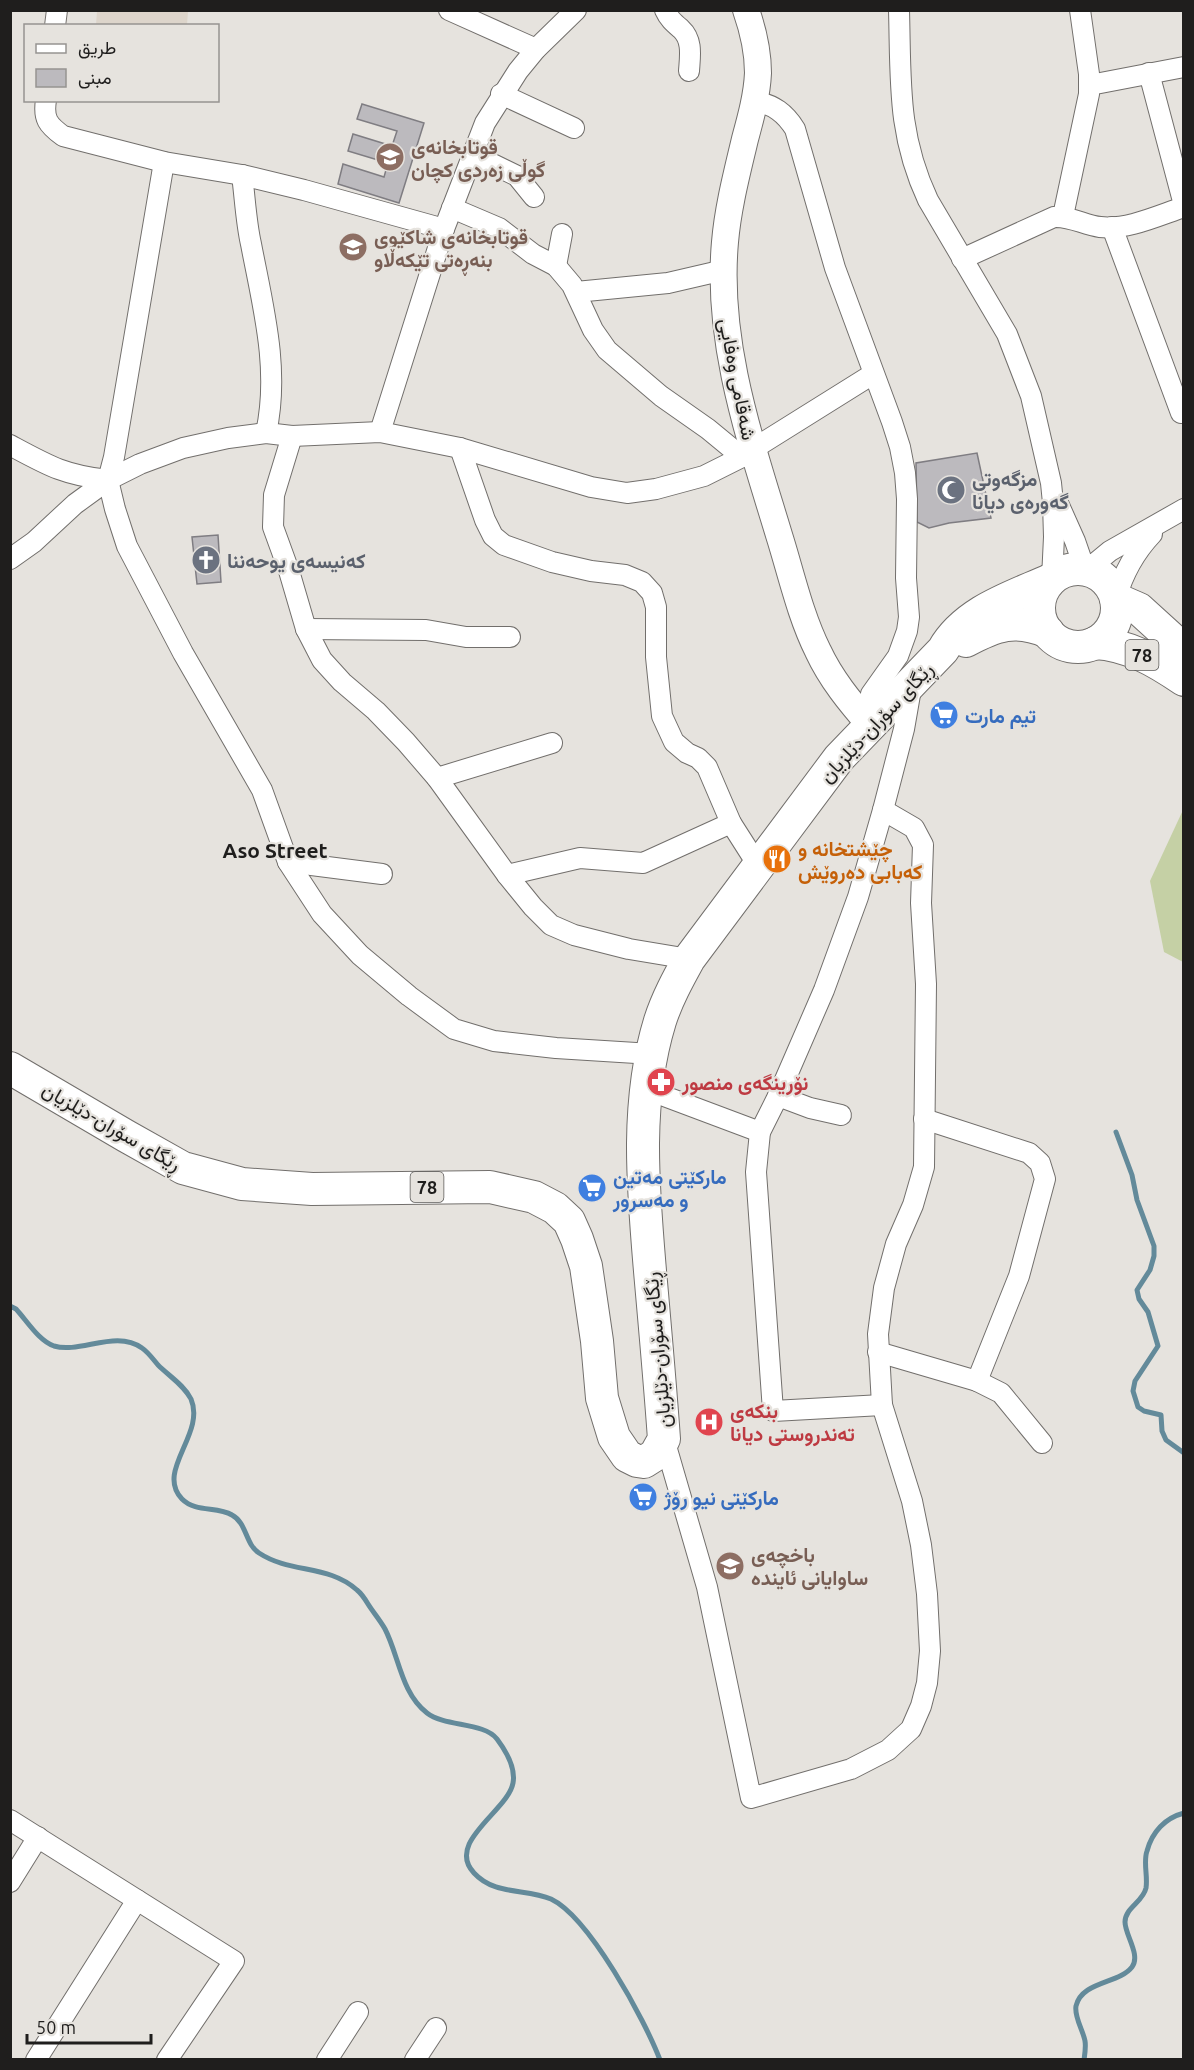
<svg xmlns="http://www.w3.org/2000/svg" width="1194" height="2070" viewBox="0 0 1194 2070" font-family="Ubuntu,Vazirmatn,sans-serif">
<rect width="100%" height="100%" fill="#e6e3de"/>
<!-- built -->
<path fill="#ddd5cb" d="M97,11V10L188,11L187,25H96Z"/>
<!-- green -->
<path fill="#c5d0a5" d="M1183,810V962L1164,952L1150,881Z"/>
<g fill="none" stroke-linecap="round" stroke-linejoin="round">
<!-- stream -->
<g stroke="#638a9a" stroke-width="5">
<path d="M1116,1132L1132,1175L1137,1200L1154,1246V1256L1150,1270L1137,1290L1139,1299L1148,1312L1158,1346L1135,1381L1133,1391L1138,1407L1144,1411L1161,1415L1162,1431L1166,1440L1184,1453"/>
<path d="M10,1306L16,1309C27,1321 39,1341 54,1346C80,1354 116,1329 142,1348C148,1352 153,1359 158,1365C169,1376 184,1385 191,1399C206,1434 155,1471 182,1499C196,1513 217,1506 232,1515C247,1523 245,1544 259,1553C291,1574 328,1564 357,1590C362,1594 365,1599 368,1604C373,1612 380,1620 385,1629C399,1656 401,1693 427,1713C445,1727 484,1722 497,1739C506,1751 516,1767 513,1783C508,1811 445,1842 474,1873C495,1896 526,1888 551,1899C589,1917 645,2020 660,2060"/>
<path d="M1084,2060C1085,2053 1086,2047 1085,2041C1083,2030 1074,2017 1076,2006C1082,1981 1119,1984 1132,1967C1141,1955 1125,1935 1125,1922C1125,1908 1143,1902 1146,1888C1148,1876 1143,1862 1147,1851C1152,1832 1165,1818 1184,1813"/>
</g>
</g>
<!-- building -->
<g fill="#bcbabe" stroke="#7f7d82" stroke-width="1.5">
<path d="M362,104L424,123L399,203L338,184L343,164L384,177L388,163L348,151L353,134L392,146L397,131L357,119Z"/>
<path d="M977,453L991,518L949,523L929,528L917,522L916,463Z"/>
<path d="M218,535L221,582L197,584L192,537Z"/>
</g>
<g fill="none" stroke-linecap="round" stroke-linejoin="round">
<!-- minor casing -->
<g stroke="#726f6c" stroke-width="22">
<g id="minor">
<path d="M449,10L536,49"/>
<path d="M665,10C669,19 674,23 681,29C693,40 690,56 689,71"/>
<path d="M899,10C901,81 897,134 928,200L1007,334L1031,396L1051,483L1053,503L1054,537L1052,579"/>
<path d="M55,26L57,10"/>
<path d="M1149,73L1184,205"/>
<path d="M1090,85L1184,67"/>
<path d="M501,94L574,128"/>
<path d="M46,100C43,119 48,125 63,136L164,162L242,175L304,190L444,229"/>
<path d="M755,101C774,105 785,113 795,129L835,268L892,422L900,447L905,473L907,499L906,578L909,617L907,631L898,656L871,694L869,706L875,720"/>
<path d="M472,154L517,176L534,197"/>
<path d="M164,162L114,457L108,480L115,509L127,546L183,653L262,790L288,862L322,914L360,955L409,996L454,1029L494,1041L556,1048L652,1054"/>
<path d="M242,175C245,198 246,222 251,244C263,307 280,369 266,433"/>
<path d="M452,208L499,228L533,254L556,266L572,285L593,330L607,350L661,396L708,429L742,457"/>
<path d="M1063,216L1089,94V74L1080,10"/>
<path d="M1112,227L1181,413"/>
<path d="M962,259L1054,217C1071,216 1084,225 1100,227C1128,230 1157,216 1184,207"/>
<path d="M556,266L562,234"/>
<path d="M576,292L668,283L724,270"/>
<path d="M380,432L444,229L485,123L518,71L536,49L576,10"/>
<path d="M292,436L274,495L273,527L289,571L306,629L322,660L342,682L376,711L406,742L437,778L507,875L533,907L551,925L574,935L629,949L689,959"/>
<path d="M10,445C49,466 64,475 108,480"/>
<path d="M460,448L485,520L493,536L504,545L552,562L591,571L625,575L642,582L652,593L656,607V657L662,716L674,742L687,753L698,758L707,767L731,823L759,867"/>
<path d="M1058,503L1075,541L1085,570"/>
<path d="M10,559L34,542L75,504L108,480L140,464L183,448L228,438L266,433L292,436L380,432L460,448L591,487L627,493L656,489L704,476L742,457L753,449L873,374"/>
<path d="M1087,570L1110,551L1184,509"/>
<path d="M1116,598C1123,574 1134,553 1152,534"/>
<path d="M306,629L426,630L466,637H510"/>
<path d="M437,778L552,743"/>
<path d="M288,862L382,874"/>
<path d="M507,875L580,858L643,863L731,823"/>
<path d="M648,1090L760,1132"/>
<path d="M778,1096L810,1108L841,1115"/>
<path d="M878,1352L977,1381L1019,1276L1045,1179L1040,1163L1029,1153L924,1119"/>
<path d="M977,1381L1001,1393L1042,1443"/>
<path d="M882,1405L773,1411L756,1172L760,1132L778,1096L824,990L858,897L883,810L904,729L912,683"/>
<path d="M664,1439L707,1587L751,1798L851,1769L888,1750L911,1729L921,1706L927,1683L930,1651L927,1594L921,1545L912,1501L882,1405L878,1334L884,1288L896,1244L913,1205L924,1167L926,984L921,903L923,845L914,828L883,810"/>
<path d="M10,1820L234,1961L167,2060"/>
<path d="M10,1882L38,1837"/>
<path d="M36,2060L137,1900"/>
<path d="M327,2060L358,2012"/>
<path d="M415,2060L436,2028"/>
</g>
</g>
<!-- tertiary casing -->
<g stroke="#726f6c" stroke-width="28">
<path id="tertiary" d="M746,10C753,30 758,51 758,73C757,95 751,117 745,139C737,173 728,207 725,242C716,343 750,439 779,535C791,573 800,615 818,651C831,679 850,702 870,725"/>
</g>
<!-- primary casing -->
<g stroke="#726f6c" stroke-width="34">
<g id="primary">
<circle cx="1078" cy="608" r="39"/>
<path d="M1116,599L1139,609L1184,650"/>
<path d="M966,641C996,625 1015,618 1048,632"/>
<path d="M1095,643C1129,645 1156,661 1184,680"/>
<path d="M10,1068L126,1136L183,1168L242,1184L312,1189L490,1187L534,1197L555,1208L569,1221L577,1239L586,1266L597,1341L602,1398L614,1437L627,1456L637,1461L644,1462L655,1455L664,1439C660,1383 655,1327 650,1271C643,1188 635,1102 660,1021C667,999 678,979 689,959L839,758L943,650C965,611 1012,597 1050,580"/>
</g>
</g>
<!-- minor -->
<use href="#minor" stroke="#fff" stroke-width="20"/>
<!-- tertiary -->
<use href="#tertiary" stroke="#fff" stroke-width="26"/>
<!-- primary -->
<use href="#primary" stroke="#fff" stroke-width="32"/>
</g>
<!-- icons -->
<defs>
<g id="school-disc" transform="scale(1.5)"><circle r="9.5" fill="#8d6e63" stroke="#e6e3de"/><path d="M0-5L7-2L0 1L-7-2ZM-4 1L0 2.5L4 1V4Q0 6-4 4Z" fill="#fff"/></g>
<g id="mosque-disc" transform="scale(1.5)"><circle r="9.5" fill="#6b7280" stroke="#e6e3de"/><path d="M3.5-4.9A6 6 0 1 0 3.5 4.9A5 5 0 1 1 3.5-4.9Z" fill="#fff"/></g>
<g id="church-disc" transform="scale(1.5)"><circle r="9.5" fill="#6b7280" stroke="#e6e3de"/><path d="M-1.2-6h2.4v3.5h3.3v2.4h-3.3V6h-2.4V-.1h-3.3v-2.4h3.3Z" fill="#fff"/></g>
<g id="supermarket-disc" transform="scale(1.5)"><circle r="9.5" fill="#3f7fe0" stroke="#e6e3de"/><path d="M-6-5.5h2.5l.6 2H6L4.5 2H-2.5L-4.4-4H-6ZM-1.5 3.2a1.3 1.3 0 1 0 .1 0ZM3 3.2a1.3 1.3 0 1 0 .1 0Z" fill="#fff"/></g>
<g id="restaurant-disc" transform="scale(1.5)"><circle r="9.5" fill="#e8710a" stroke="#e6e3de"/><path d="M-5-6h1v4h1v-4h1v4h1v-4h1v5L-1.5 .5V6h-2V.5L-5-1ZM5-6V6H3V1.5H1.5Q1.5-4 5-6Z" fill="#fff"/></g>
<g id="pharmacy-disc" transform="scale(1.5)"><circle r="9.5" fill="#e0444e" stroke="#e6e3de"/><path d="M-2-6h4v4h4v4h-4v4h-4v-4h-4v-4h4Z" fill="#fff"/></g>
<g id="hospital-disc" transform="scale(1.5)"><circle r="9.5" fill="#e0444e" stroke="#e6e3de"/><path d="M-5-5h3v3.5h4V-5h3V5h-3V1.5h-4V5h-3Z" fill="#fff"/></g>
</defs>
<g fill-rule="evenodd">
<use href="#school-disc" x="390" y="157"/>
<use href="#school-disc" x="353" y="247"/>
<use href="#mosque-disc" x="951" y="490"/>
<use href="#church-disc" x="206" y="560"/>
<use href="#supermarket-disc" x="944" y="715"/>
<use href="#restaurant-disc" x="777" y="859"/>
<use href="#pharmacy-disc" x="661" y="1082"/>
<use href="#supermarket-disc" x="592" y="1188"/>
<use href="#hospital-disc" x="709" y="1422"/>
<use href="#supermarket-disc" x="643" y="1497"/>
<use href="#school-disc" x="730" y="1566"/>
</g>
<g text-anchor="middle" dominant-baseline="central" stroke-width="4.5" stroke-linejoin="round" paint-order="stroke">
<!-- shield labels -->
<g fill="#e6e3de" stroke="#5b5957" stroke-width="1.5">
<rect x="1125.5" y="640" width="33" height="30" rx="4.5"/>
<rect x="410.5" y="1172" width="33" height="30" rx="4.5"/>
</g>
<g font-size="18" font-weight="bold" fill="#1f1e1d">
<text x="1142" y="655">78</text>
<text x="427" y="1187">78</text>
</g>
<!-- education labels -->
<g font-size="20" font-weight="bold" fill="#785e54" stroke="#e6e3de" text-anchor="start">
<text x="411" y="146">قوتابخانەی<tspan x="411" dy="23">گوڵی زەردی کچان</tspan></text>
<text x="374" y="236">قوتابخانەی شاکێوی<tspan x="374" dy="23">بنەڕەتی تێکەڵاو</tspan></text>
<text x="751" y="1554">باخچەی<tspan x="751" dy="23">ساوایانی ئایندە</tspan></text>
</g>
<!-- street labels -->
<g font-size="20" fill="#1f1e1d" stroke="#e6e3de">
<text transform="translate(738 379) rotate(79)">شەقامی وەفایی</text>
<text transform="translate(876 722) rotate(-47)">ڕێگای سۆران-دێلزیان</text>
<text transform="translate(112 1126) rotate(30)">ڕێگای سۆران-دێلزیان</text>
<text transform="translate(657 1350) rotate(-95)">ڕێگای سۆران-دێلزیان</text>
</g>
<!-- worship labels -->
<g font-size="20" font-weight="bold" fill="#5b616d" stroke="#e6e3de" text-anchor="start">
<text x="972" y="478">مزگەوتی<tspan x="972" dy="23">گەورەی دیانا</tspan></text>
<text x="227" y="560">کەنیسەی یوحەننا</text>
</g>
<!-- shop labels -->
<g font-size="20" font-weight="bold" fill="#366cbe" stroke="#e6e3de" text-anchor="start">
<text x="965" y="715">تیم مارت</text>
<text x="613" y="1176">مارکێتی مەتین<tspan x="613" dy="23">و مەسرور</tspan></text>
<text x="664" y="1497">مارکێتی نیو رۆژ</text>
</g>
<!-- food labels -->
<g font-size="20" font-weight="bold" fill="#c56008" stroke="#e6e3de" text-anchor="start">
<text x="798" y="848">چێشتخانە و<tspan x="798" dy="23">کەبابی دەروێش</tspan></text>
</g>
<!-- health labels -->
<g font-size="20" font-weight="bold" fill="#be3a42" stroke="#e6e3de" text-anchor="start">
<text x="682" y="1082">نۆرینگه‌ی منصور</text>
<text x="730" y="1410">بنکەی<tspan x="730" dy="23">تەندروستی دیانا</tspan></text>
</g>
<!-- neighbourhood labels -->
<g font-size="21" font-weight="bold" fill="#1f1e1d" stroke="#e6e3de">
<text x="275" y="850">Aso Street</text>
</g>
</g>
<!-- border -->
<rect width="1194" height="2070" fill="none" stroke="#1f1e1d" stroke-width="24"/>
<!-- legend -->
<rect x="24" y="24" width="195" height="78" fill="#e6e3de" stroke="#969491" stroke-width="1.5"/>
<rect x="36" y="44" width="30" height="9" fill="#ffffff" stroke="#969491" stroke-width="1.5"/>
<text x="78" y="54" font-size="18" fill="#1f1e1d">طريق</text>
<rect x="36" y="69" width="30" height="18" fill="#bcbabe" stroke="#969491" stroke-width="1.5"/>
<text x="78" y="84" font-size="18" fill="#1f1e1d">مبنى</text>
<!-- scale -->
<path d="M27 2034v9h124v-9" fill="none" stroke="#1f1e1d" stroke-width="3"/>
<text x="36" y="2034" font-size="18" fill="#1f1e1d" stroke="#e6e3de" stroke-width="4.5" paint-order="stroke">50 m</text>
</svg>
